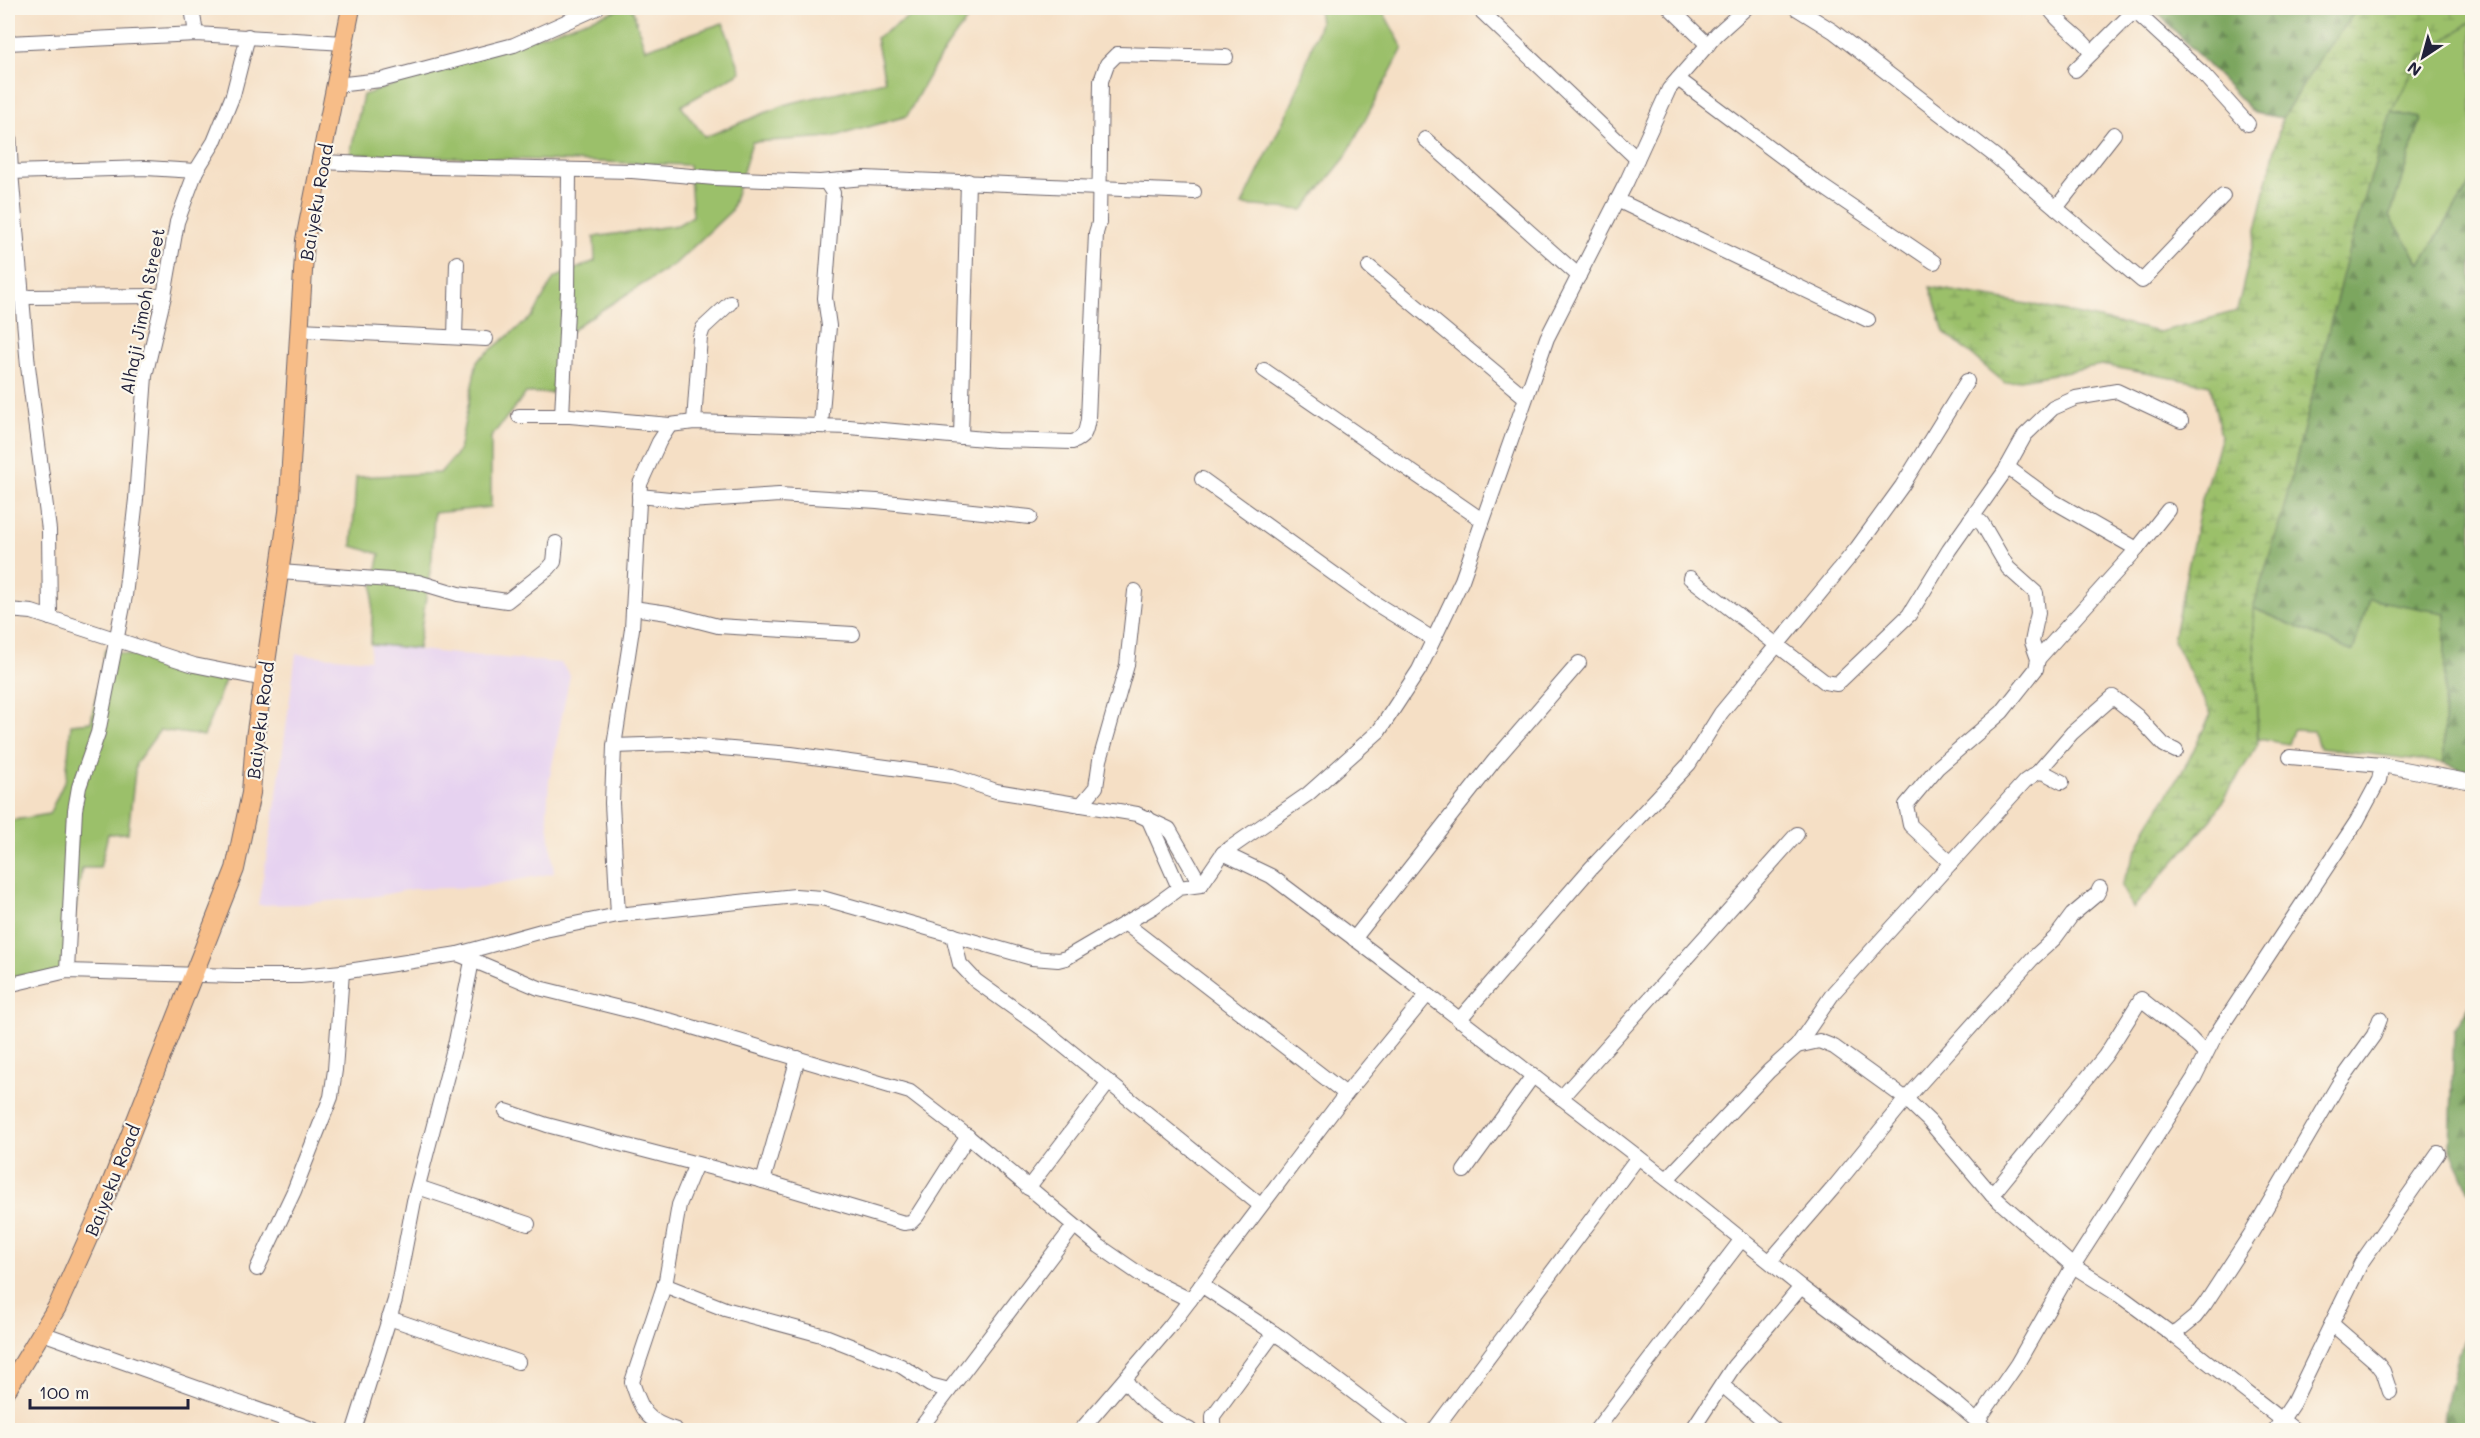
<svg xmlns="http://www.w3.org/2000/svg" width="2480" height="1438" viewBox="0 0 2480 1438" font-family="Mali,sans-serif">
<defs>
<pattern id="forest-firs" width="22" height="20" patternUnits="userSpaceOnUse" patternTransform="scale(1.5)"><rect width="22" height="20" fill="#7ca65f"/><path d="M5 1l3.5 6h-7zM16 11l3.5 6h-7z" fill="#658750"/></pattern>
<pattern id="wetland-marsh" width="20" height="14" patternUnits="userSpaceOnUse" patternTransform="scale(1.5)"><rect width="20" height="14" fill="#9bc06b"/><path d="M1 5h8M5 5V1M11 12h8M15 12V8" fill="none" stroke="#7e9c59"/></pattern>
</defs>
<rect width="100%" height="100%" fill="#fbf7ec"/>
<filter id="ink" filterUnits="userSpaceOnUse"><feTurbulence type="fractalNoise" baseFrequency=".0167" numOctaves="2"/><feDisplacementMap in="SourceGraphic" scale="12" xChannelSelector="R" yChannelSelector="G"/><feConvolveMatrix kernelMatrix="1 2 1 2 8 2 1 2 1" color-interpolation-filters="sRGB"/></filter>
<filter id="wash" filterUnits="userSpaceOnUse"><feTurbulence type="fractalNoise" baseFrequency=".008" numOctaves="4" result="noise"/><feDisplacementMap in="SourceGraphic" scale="24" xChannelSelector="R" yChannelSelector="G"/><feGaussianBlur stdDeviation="1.35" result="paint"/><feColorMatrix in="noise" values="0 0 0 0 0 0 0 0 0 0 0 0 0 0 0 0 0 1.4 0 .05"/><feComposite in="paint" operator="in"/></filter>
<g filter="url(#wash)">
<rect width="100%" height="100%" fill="#f5dfc5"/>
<!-- built -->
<path fill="#e6d2f0" d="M371,644L446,653L561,663L570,675L549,781L547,813L554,873L480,887L412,889L377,896L300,904L258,905L275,809L296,654L370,660Z"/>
<!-- grass -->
<g fill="#9bc06b" stroke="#5e7153" stroke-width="1.5">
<path d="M623,8H632L645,49L723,23L741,72L681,106L705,137L787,104L885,81L876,38L922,8H978C948,40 927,77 907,116L833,137L752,142L731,211L675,264L581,323L561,341L552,393H526L491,437V507L434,513L432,558L418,649L371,644L373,587L380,554L352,546L356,477L440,473L459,451L477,361L533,316L554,278L595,261L594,237L678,225L693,216L689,165L350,154L363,95Z"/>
<path d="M1318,8H1381L1403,48L1345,158L1303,210L1242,205L1293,101L1320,23Z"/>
<path d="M2472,21V181L2420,264L2390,216L2421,118L2391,112L2420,58Z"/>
<path d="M2369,599L2445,613L2444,763L2319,748L2314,731L2293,730L2288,744L2258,739L2253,608L2353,651Z"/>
<path d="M105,650L227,675L204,736L160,730L136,763L128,833L108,834L100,868H82L65,973L8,977V821L49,814L66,778L71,724L91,722Z"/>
</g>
<!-- forest -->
<g fill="url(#forest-firs)" stroke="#4f644d" stroke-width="1.5">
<path d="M2153,8H2358L2321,57L2282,118L2254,113Z"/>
<path d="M2391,112L2421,118L2390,216L2420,264L2472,181V774L2444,763L2445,613L2369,599L2353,651L2253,608L2282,515L2349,249Z"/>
<path d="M2472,1001V1199L2450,1147L2454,1031Z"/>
<path d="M2472,1319V1430H2443C2447,1393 2457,1354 2472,1319Z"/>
</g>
<!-- wetland -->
<path fill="url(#wetland-marsh)" stroke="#5e7153" stroke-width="1.5" d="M2358,8H2472V21L2420,58L2391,112L2349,249L2282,515L2253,608L2258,744L2212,819L2133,908L2121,886L2147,827L2187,763L2211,714L2173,640L2202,499L2221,436L2210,385L2101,365L2005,383L1944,332L1930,287L2039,306L2160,332L2237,311L2282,118L2321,57Z"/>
</g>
<g filter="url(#ink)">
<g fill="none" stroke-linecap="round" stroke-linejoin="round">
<!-- minor casing -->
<g stroke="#6c646b" stroke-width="16">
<g id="minor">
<path d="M192,8L196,34"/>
<path d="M1478,8L1637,159"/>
<path d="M1670,8L1708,45"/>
<path d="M1796,8L1833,31L1995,156L2142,281L2223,196"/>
<path d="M2049,8C2062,28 2078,33 2092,53"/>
<path d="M8,43L196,34L344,43"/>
<path d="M2075,70L2129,16L2138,14L2202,73L2248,124"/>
<path d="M1678,79L1813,180L1934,262"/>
<path d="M336,85L381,80L514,45L597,8"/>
<path d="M8,113L11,172L28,366L49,530L50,618"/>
<path d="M1425,139L1579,276"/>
<path d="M322,162L434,167L632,171L715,178L820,182L864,178L1194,192"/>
<path d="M11,172L146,168L196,171"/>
<path d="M1617,200L1868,320"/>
<path d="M2056,208L2114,134"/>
<path d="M1369,267L1525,397"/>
<path d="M24,297L164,296"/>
<path d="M300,330L486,339"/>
<path d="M455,337L457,263"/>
<path d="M1264,370L1482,520"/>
<path d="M519,416H570L670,425L694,422L849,427L996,440L1072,442C1085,438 1086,431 1088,419L1096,233L1099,223L1101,81L1107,64L1117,54L1226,57"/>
<path d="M562,416L568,290L569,171"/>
<path d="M694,422L700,337L703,328L730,303"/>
<path d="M821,425L829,326L825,298L833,193L826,182"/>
<path d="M961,437L968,181"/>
<path d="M2007,467L2053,501L2137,549L2038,659"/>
<path d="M1202,479L1373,602L1433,639"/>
<path d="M639,496L690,501L779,495L877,501L1030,517"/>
<path d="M2137,549L2168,510"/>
<path d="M280,572L418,582L458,594L507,601L549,568L554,562L556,543"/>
<path d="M1690,578L1825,682L1837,684L1909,615L1949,550L2005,471L2025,435L2053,408L2076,398L2117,391L2181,421"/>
<path d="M633,608L668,613L718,626L853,634"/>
<path d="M8,610L32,612L194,665L264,679"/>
<path d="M614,746L673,744L791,754L952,776L996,791L1137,814L1169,829L1201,885"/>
<path d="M2290,757L2382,765L2472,782"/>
<path d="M2038,772L2072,733L2113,697L2137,716L2164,745L2176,751"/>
<path d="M1081,805L1096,787L1100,760L1127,665L1135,591"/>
<path d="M1148,818L1179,888"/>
<path d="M1223,853L1271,876L1388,964L1673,1184L1801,1287L1958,1405L1987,1430"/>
<path d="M1951,863L1910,825L1906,805L1937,768L2002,712L2036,669L2038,659L2032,642L2038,613L2036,593L2008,568L1983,525L1981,522L1970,520"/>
<path d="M618,915L612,803L614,746L632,629L640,484L659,442L670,425"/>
<path d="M1126,924L1346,1094"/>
<path d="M953,935L960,964L976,981L1043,1029L1260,1205"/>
<path d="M1354,939L1494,761L1579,663"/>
<path d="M458,954L539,988L672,1021L910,1092L966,1135L1099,1246L1144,1277L1190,1300"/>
<path d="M67,971L75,810L79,787L98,733L125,596L136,499L145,376L164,296L177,222L196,171L214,142L233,95L248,36"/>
<path d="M8,985L67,971L235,976H300L342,972L458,954L545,930L618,915L795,896L822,898L1032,958L1058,960L1066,958L1153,907L1179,888L1201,885L1223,853L1308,794L1379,731L1419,670L1462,580L1547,338L1627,181L1669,89L1717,34L1746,8"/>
<path d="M1459,1020L1591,868L1689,764L1721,713L1857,548L1902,486L1967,381"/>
<path d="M1797,1046L1834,992L2025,781L2038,772L2045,773L2062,782"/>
<path d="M1561,1098L1797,834"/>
<path d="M506,1111L547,1125L763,1181L904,1223L911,1222L917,1216L968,1136"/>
<path d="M1464,1171L1532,1077"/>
<path d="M1667,1179L1769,1071L1797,1046L1819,1041L1834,1047L1906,1099L1929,1121L1992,1195L2073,1266L2119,1295L2173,1335L2295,1430"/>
<path d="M763,1181L798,1058"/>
<path d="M418,1187L528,1224"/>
<path d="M1028,1188L1109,1082"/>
<path d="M1992,1195L2105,1056L2141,999L2190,1038L2205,1054"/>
<path d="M1770,1261L1835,1186L1906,1099L2032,959L2055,938L2072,915L2097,894L2100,888"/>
<path d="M257,1269L294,1191L331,1097L335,1070L342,972"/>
<path d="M664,1285L725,1309L825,1336L901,1366L930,1385L949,1390"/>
<path d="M1201,1285L1283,1339L1403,1430"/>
<path d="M389,1318L518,1362"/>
<path d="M2332,1324L2377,1363L2383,1371L2390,1392"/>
<path d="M42,1333L315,1430"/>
<path d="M2173,1335L2195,1317L2205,1304L2252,1232L2338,1085L2374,1035L2380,1019"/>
<path d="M1125,1380C1144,1406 1162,1416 1190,1430"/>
<path d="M1722,1385L1775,1430"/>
<path d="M1977,1422L2017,1364L2073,1266L2194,1078L2215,1036L2357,821L2379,780L2382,765"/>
<path d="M354,1430L395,1300L414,1201L456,1041L472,961"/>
<path d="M676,1430C645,1421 642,1411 632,1382L666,1280L679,1205L696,1164"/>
<path d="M919,1430L1074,1226"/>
<path d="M1081,1430L1171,1325L1342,1099L1427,995"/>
<path d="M1216,1430L1213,1426V1416L1274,1333"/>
<path d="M1434,1430L1638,1157"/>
<path d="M1596,1430L1742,1239"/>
<path d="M1692,1430L1734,1366L1801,1287"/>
<path d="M2275,1430L2293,1403L2361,1263L2438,1153"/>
</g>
</g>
<!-- major casing -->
<g stroke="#6c646b" stroke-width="20">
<path id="major" d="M8,1388L57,1307L99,1214L235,869L251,793L255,738L288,512L305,240L351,8"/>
</g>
<!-- minor -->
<use href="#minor" stroke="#fff" stroke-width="14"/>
<!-- major -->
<use href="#major" stroke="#f7bd88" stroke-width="18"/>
</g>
</g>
<g text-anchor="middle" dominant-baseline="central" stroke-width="4.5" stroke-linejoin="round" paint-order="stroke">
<!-- street labels -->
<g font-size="18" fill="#22223b" stroke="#fbf7ec">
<text transform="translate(316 202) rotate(-80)">Baiyeku Road</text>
<text transform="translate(142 311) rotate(-79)">Alhaji Jimoh Street</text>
<text transform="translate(260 720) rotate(-83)">Baiyeku Road</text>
<text transform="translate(112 1180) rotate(-68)">Baiyeku Road</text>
</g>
</g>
<!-- margin -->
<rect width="2480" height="1438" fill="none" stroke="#fbf7ec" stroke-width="30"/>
<!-- north arrow -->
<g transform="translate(2423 57) rotate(216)" stroke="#fbf7ec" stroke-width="4.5" paint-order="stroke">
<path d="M0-4.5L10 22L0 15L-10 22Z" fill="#22223b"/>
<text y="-9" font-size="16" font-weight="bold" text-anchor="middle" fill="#22223b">N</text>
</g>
<!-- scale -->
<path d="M30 1399v9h158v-9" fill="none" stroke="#22223b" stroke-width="3"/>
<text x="39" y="1399" font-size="18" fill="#22223b" stroke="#fbf7ec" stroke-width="4.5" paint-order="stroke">100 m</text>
</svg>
